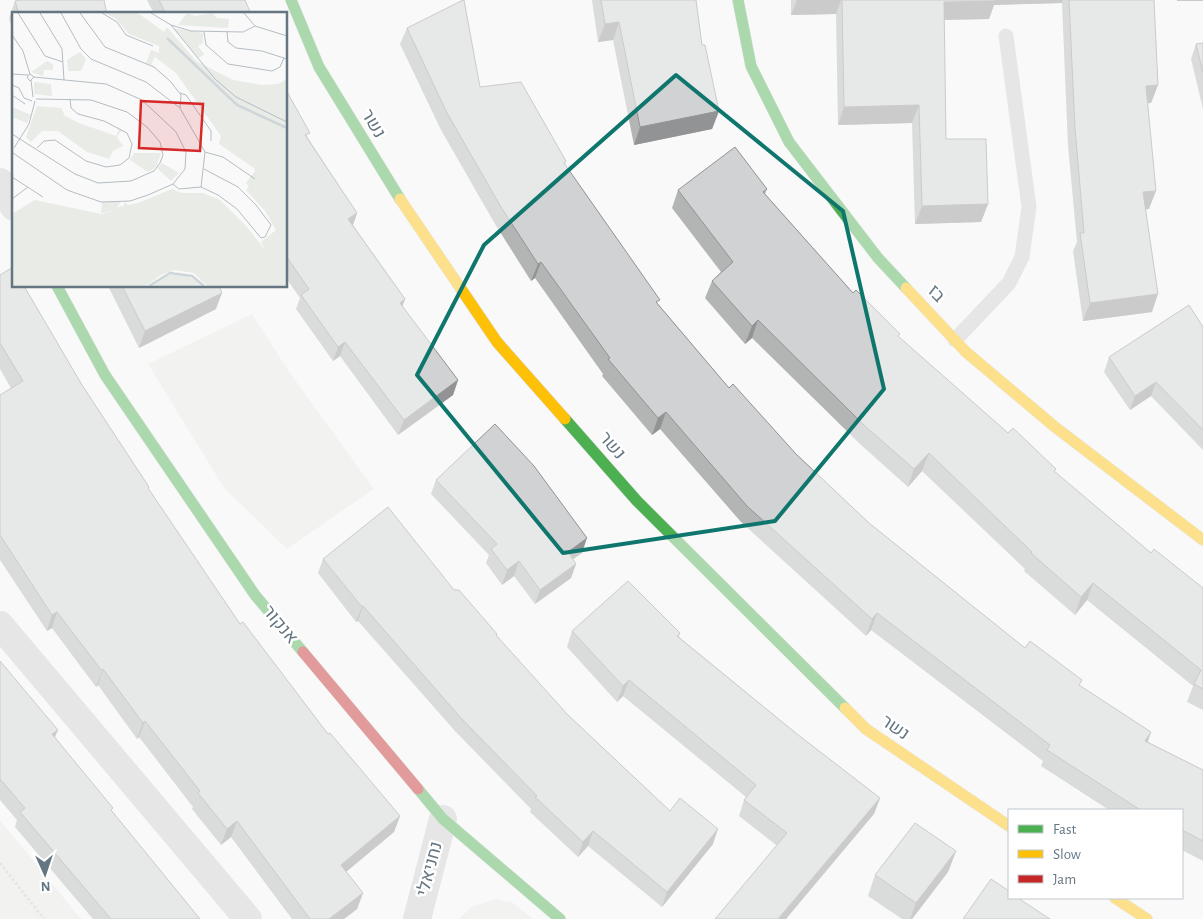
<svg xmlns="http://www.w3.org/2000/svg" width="1203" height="919" viewBox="0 0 1203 919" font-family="'Alegreya Sans',Heebo,sans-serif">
<rect width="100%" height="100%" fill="#f9f9f9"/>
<!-- green -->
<g fill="#e8ebe6">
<path d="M252,314L290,373L374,489L287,549L224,488L148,364Z"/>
<path d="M0,820L81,919H0Z"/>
<path d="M495,899L512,902L533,919H459L471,907Z"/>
</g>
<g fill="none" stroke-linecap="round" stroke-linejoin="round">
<!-- fast casing -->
<g stroke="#d5d6d7" stroke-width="12">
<g id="fast">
<path d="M291,0L319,67L400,199"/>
<path d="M738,0L751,66L789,142L878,258L906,288"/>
<path d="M57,286L105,375L255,595L303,652"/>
<path d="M565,419L637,501L845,708"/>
<path d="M418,789L443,819L560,919"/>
</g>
</g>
<!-- slow casing -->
<g stroke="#d5d6d7" stroke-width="12">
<g id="slow">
<path d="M400,199L497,342L565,419"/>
<path d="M906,288L966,352L1055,427L1203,540"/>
<path d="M845,708L866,729L1009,826"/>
<path d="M1115,898L1147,919"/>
</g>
</g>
<!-- jam casing -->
<g stroke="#d5d6d7" stroke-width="12">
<path id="jam" d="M303,652L418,789"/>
</g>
<!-- path -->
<path stroke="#cbcccd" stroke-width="3" stroke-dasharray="2.5 2.5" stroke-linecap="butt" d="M0,863L44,919"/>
<!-- lane -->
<path stroke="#cecfd0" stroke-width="15" d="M955,340L1009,283L1022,257L1029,207L1006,36"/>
<!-- street -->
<g stroke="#cecfd0" stroke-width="28">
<path d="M0,182L14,207"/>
<path d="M0,625L248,919"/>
<path d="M417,919L443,819"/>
</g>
<!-- fast -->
<use href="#fast" stroke="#4caf50" stroke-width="11"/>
<!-- slow -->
<use href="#slow" stroke="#ffc107" stroke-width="11"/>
<!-- jam -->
<use href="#jam" stroke="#c62828" stroke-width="11"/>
</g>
<!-- wall -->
<g fill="#b3b5b5">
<path d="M147,0H245L251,14H154Z"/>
<path d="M592,0H696L702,45L719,111L712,129L634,145L613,40L598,42Z"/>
<path d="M791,0H1154L1158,85L1151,103H1148L1149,209H1146L1152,312L1083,321L1073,251L1077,242L1068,146L1062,3L994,5L989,19L944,20L946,139L988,204L981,222L915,224L912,123L838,125L836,14L791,15Z"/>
<path d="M15,1L107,14H14V34L9,18Z"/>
<path d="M407,28L480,87L566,161L565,165L658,304L729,388L796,454L869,523L1025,648L1080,686L1151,732L1148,742L1203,770V861L1182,850V810H1109L1041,766L1043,761L871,630L866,636L741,522L660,429L652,435L602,376L603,374L535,278L531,281L495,224L441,130L400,44Z"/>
<path d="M1203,43V109L1191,59L1196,44Z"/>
<path d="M286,90L308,138L357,213L353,225L405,299L402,307L458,380L453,395L398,435L340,356L333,361L296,309L300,298L286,278Z"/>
<path d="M767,189L765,194L853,293L899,337L1008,433L1151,553L1203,588V710L1187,702L1193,686L1087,600L1075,615L1024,571L1025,569L922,471L908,487L860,444L752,338L745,344L705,298L712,281L721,272L672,208L678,190Z"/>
<path d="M0,275L82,385L149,487L148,490L240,624L328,734L400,816L394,832L346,872L363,893L357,909L344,919H292L231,837L221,845L192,809L193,807L139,737L137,739L98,685L96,687L52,628L47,631L0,560V395L11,388L0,369Z"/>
<path d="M108,286H219L216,309L139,348Z"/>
<path d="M1203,327V450L1151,396L1130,410L1104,372L1109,357Z"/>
<path d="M436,480L582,553L573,559L576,564L571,578L535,604L514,576L502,585L486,563L489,555L431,494Z"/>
<path d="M323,559L454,590L567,714L670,811L713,844L662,907L588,846L578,857L530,812L531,809L455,731L358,621L356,622L318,573Z"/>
<path d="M572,631L680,633L679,637L797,734L880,798L874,814L776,845L739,816L744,800L746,797L623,696L617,702L567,647Z"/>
<path d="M0,661L55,737L112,812L200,919H93L15,827L17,820L0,800Z"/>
<path d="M956,851L948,872L912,919H902L868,896L875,875Z"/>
</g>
<!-- shaded-wall -->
<g fill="#929394">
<path d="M797,0H841L836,14L791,15Z"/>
<path d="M990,0H1063L1062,3L994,5L989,19L937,20L944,2Z"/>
<rect x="1177" y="0" width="26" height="1"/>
<path d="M619,22L613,40L598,42L605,24Z"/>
<path d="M1158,85L1151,103L1140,104L1146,86Z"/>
<path d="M919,105L912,123L838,125L844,107Z"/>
<path d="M719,111L712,129L634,145L640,127Z"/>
<path d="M1156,191L1149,209L1136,210L1143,192Z"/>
<path d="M988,204L981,222L915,224L922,206Z"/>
<path d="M357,213L352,228L348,219Z"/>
<path d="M541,262L535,278L531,281L538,264Z"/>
<path d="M222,293L216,309L139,348L145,331Z"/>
<path d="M1158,294L1152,312L1083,321L1090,303Z"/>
<path d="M405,299L400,313V303Z"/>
<path d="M758,320L752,338L745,344L752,326Z"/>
<path d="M345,342L340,356L333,361L338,347Z"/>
<path d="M458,380L453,395L398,435L404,420Z"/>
<path d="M1156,382L1151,396L1130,410L1135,396Z"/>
<path d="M666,412L660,429L652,435L658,418Z"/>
<path d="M929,453L922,471L908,487L914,469Z"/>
<path d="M587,538L582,553L562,567L568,552Z"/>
<path d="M519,561L514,576L502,585L507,570Z"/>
<path d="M576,564L571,578L535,604L540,590Z"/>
<path d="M1093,583L1087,600L1075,615L1081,597Z"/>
<path d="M363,606L358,621L356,622L362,607Z"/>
<path d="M57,612L52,628L47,631L52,615Z"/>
<path d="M877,613L871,630L866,636L872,619Z"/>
<path d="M103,669L98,685L96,687L102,671Z"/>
<path d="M629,680L623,696L617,702L623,686Z"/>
<path d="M145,721L139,737L137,739L143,723Z"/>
<path d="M58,730L52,744V734Z"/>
<path d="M1151,732L1145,749V741Z"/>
<path d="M880,798L874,814L786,919H778Z"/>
<path d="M400,816L394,832L335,881L341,865Z"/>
<path d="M237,821L231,837L221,845L227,829Z"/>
<path d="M718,829L713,844L662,907L667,892Z"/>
<path d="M593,831L588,846L578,857L583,842Z"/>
<path d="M956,851L948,872L912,919H910L916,903Z"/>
<path d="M363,893L357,909L344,919H329Z"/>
</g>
<!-- building -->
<g fill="#d0d2d3" stroke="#929394">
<path d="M20,0H104L107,14H19L15,1Z"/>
<path d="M159,0H245L251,14H166Z"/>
<path d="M463,0H464L480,87L521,82L566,161L564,163L660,300L656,302L729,388L733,384L796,454L869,523L1025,648L1030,641L1082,680L1079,685L1151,732L1145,741L1203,770V841L1182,830V810H1142L1139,809L1047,750L1050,745L877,613L872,619L747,506L666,412L658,418L608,359L610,358L541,262L538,264L501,207L447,113L407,28Z"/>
<path d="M601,0H696L702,45H705L719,111L640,127L619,22L605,24Z"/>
<path d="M842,0H995L996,1L944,2L946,139H986L988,204L922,206L919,105L844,107Z"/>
<path d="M1069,0H1154L1158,85L1146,86L1156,191L1143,192L1158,294L1090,303L1080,233H1084L1075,128Z"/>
<path d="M1203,43V73L1196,44Z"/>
<path d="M286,90L310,133L305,135L357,213L348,219L405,299L400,303L458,380L404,420L345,342L338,347L301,295L309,289L286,256Z"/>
<path d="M735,147L767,189L763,192L853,293L856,290L900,334L898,336L1008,433L1013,428L1056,469L1054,471L1151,553L1154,549L1203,588V689L1194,684L1201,670L1093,583L1081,597L1031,553L1032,552L929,453L914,469L866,427L758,320L752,326L712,281L733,262L678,190Z"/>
<path d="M13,267L14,269V286H24L82,385L149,487L148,488L240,624L243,622L328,734L330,733L400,816L341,865L363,893L329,919H310L237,821L227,829L198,793L200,791L145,721L143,723L103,669L102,671L57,612L52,615L0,535V395L23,381L0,343V275Z"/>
<path d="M122,286H219L222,293L145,331Z"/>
<path d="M1189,305L1203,327V430L1156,382L1135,396L1109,357Z"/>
<path d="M495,424L534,466L587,538L568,552L576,564L540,590L519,561L507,570L491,549L497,544L436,480Z"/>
<path d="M388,507L454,590H459L497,634L496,635L567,714L670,811L680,798L718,829L667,892L593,831L583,842L535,797L537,796L460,717L363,606L362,607L323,559Z"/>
<path d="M628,581L680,633L677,636L797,734L880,798L778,919H715L787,833L744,800L756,785L629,680L623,686L572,631Z"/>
<path d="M0,661L58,730L52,734L113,808L111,810L200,919H111L20,812L25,808L0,779Z"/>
<path d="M915,823L956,851L916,903L875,875Z"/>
<path d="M991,879L1009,891V898H1018L1050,919H963Z"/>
</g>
<!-- marked area -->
<path d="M0 0H1203V919H0ZM676,75L843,211L884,389L775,521L563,553L417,375L484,245Z" fill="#f9f9f9" fill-opacity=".55" fill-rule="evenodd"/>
<path fill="none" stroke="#0f766e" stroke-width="4" stroke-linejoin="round" d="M676,75L843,211L884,389L775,521L563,553L417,375L484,245Z"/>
<g text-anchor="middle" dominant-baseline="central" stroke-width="5" stroke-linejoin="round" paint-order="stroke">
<!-- street labels -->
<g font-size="18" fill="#657683" stroke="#fff">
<text transform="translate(373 124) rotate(59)">נשר</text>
<text transform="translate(936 294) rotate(47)">בז</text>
<text transform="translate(612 446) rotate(49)">נשר</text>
<text transform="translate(280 625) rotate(50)">אנקור</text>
<text transform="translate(895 728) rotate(34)">נשר</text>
<text transform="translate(430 869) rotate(-75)">נחניאלי</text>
</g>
</g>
<!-- overview -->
<g transform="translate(12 12)">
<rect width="275" height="275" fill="#f9f9f9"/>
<path d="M93,1H126L152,20L155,15L184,49L221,68L250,73L266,72L275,67V274H195L182,261L162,258L149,263L134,274H0V202L23,188L89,202L102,199L89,201L90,190H109L105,195L112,194V190L116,193L126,191L160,177L170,181H191L208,188L235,215L254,239L249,230L264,218L253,199L234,178L237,174L234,171L243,159L242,156L207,132L209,124L164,61L143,45L139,53L134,51L139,38L147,41V34L117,22L104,7ZM175,1L183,4L200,1L205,6L217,7L216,16L166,13ZM161,16L191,21V31L186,34L192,42L187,46ZM68,40L74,47L69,59H56L55,48ZM35,49L41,52V58H32L31,64L19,60ZM22,70L39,72L40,84L22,82ZM25,94L49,96L53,104L67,111L104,124L107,117L110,118L105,125L111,134L101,139L97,147L75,140L46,119H30L19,130L14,125ZM0,95L19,103L15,111L0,105ZM122,141H149L144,155L136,160L118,148ZM150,151L167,161L159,169L145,156ZM166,262L182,267L190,274H140L156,263Z" fill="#e8ebe6"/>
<path fill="none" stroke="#ced6d9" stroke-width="2.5" d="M155,26L225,93L275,116M137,274L158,261L180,264L192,274"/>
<path fill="none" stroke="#b5bdc3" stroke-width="1" d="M6,1L33,44L51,50M28,1L50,37L52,68M49,1L69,37L79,47L134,70L168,96L193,140L189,175M68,1L93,35L142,55L158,69L169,83L168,96M90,1L105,10L114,23L141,34M139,1L159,13L179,19L231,20L243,14M232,1L243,14L275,24M159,13L203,67L224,85L275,110M192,20L194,33L216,52L260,59L268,55L272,46M215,20L216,30L224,36L250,39L275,47M0,23L11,39L18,62M0,62L16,63M19,68L21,85M0,73L7,76L12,86L20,89M168,81L174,83L199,119V129M0,83L13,92M0,122L63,162L86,171L119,169L142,159L148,151L151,143L148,130L135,115L115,100L79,88L24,87M2,136L17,112L23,89M25,136L32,129L43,128L74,149L94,155L108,153L117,146L120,132L115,121L92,109L66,102L59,96L58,87M193,140L211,145L243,167M1,141L55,178L89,190L118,189L136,183L161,172L173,157L174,140L164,120L130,88L94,72L22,65L18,62L15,65L18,69L22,65M0,165L31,185M161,172L167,177L189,175L206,183L225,197L249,226L253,225L259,213L244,193L226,175L192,157M0,187L16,175"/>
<path fill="#d62828" fill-opacity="0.15" stroke="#d62828" stroke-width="2.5" d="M129,89L191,92L188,139L127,136Z"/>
<rect width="275" height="275" fill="none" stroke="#657683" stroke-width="2.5"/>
</g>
<!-- legend -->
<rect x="1008" y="809" width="175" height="90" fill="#ffffff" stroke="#c1c8cd"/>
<rect x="1018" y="825" width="25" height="8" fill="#4caf50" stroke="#c1c8cd"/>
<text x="1053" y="834" font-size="15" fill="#657683">Fast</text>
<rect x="1018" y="850" width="25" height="8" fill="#ffc107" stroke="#c1c8cd"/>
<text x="1053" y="859" font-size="15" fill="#657683">Slow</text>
<rect x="1018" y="875" width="25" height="8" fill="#c62828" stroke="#c1c8cd"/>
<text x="1053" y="884" font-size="15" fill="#657683">Jam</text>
<!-- north arrow -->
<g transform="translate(45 874) rotate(177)" stroke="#ffffff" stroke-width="4" paint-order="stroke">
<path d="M0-4L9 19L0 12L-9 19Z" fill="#657683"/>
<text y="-8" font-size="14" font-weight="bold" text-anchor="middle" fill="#657683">N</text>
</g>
</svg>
